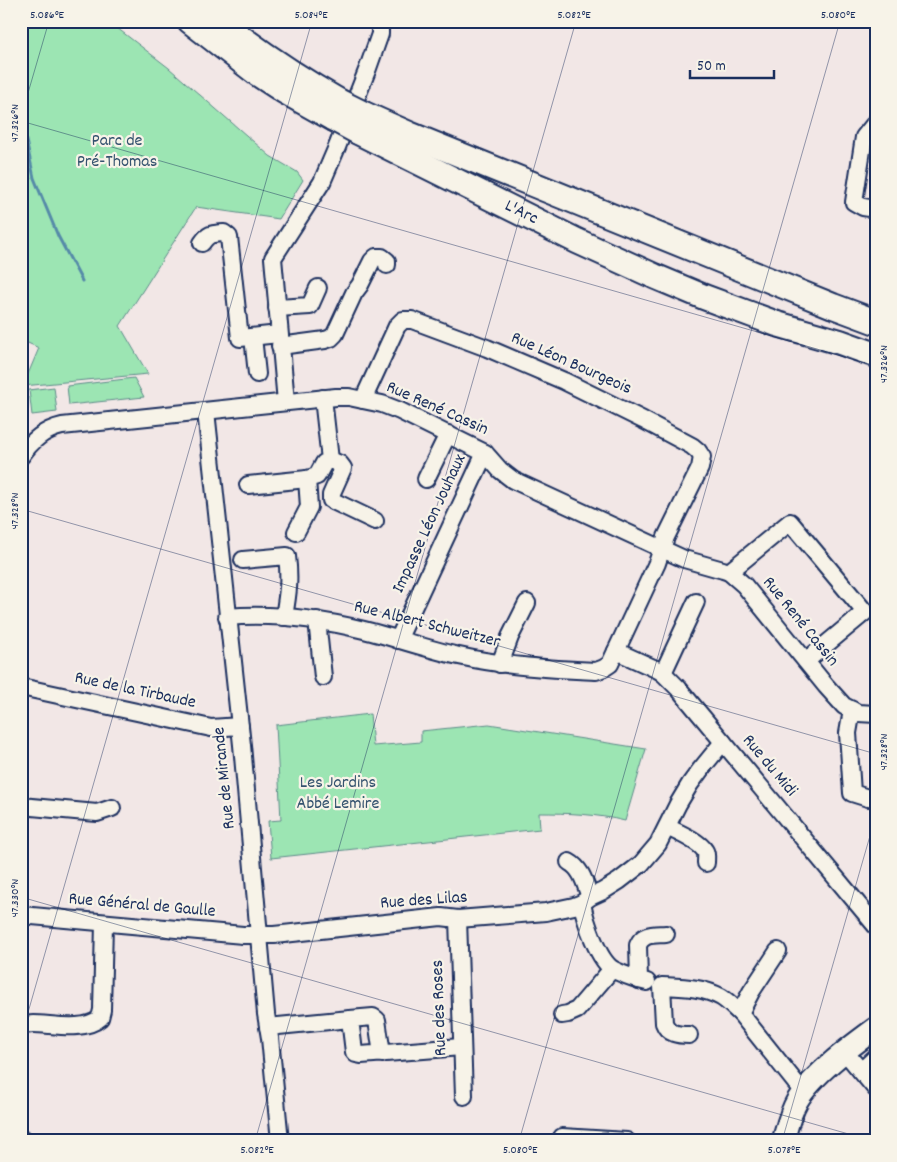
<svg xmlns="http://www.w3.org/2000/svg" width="897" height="1162" viewBox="0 0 897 1162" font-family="Dekko,sans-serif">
<rect width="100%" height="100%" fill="#f2e7e6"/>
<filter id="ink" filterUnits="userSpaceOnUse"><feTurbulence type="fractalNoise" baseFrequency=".02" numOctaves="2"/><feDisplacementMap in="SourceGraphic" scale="10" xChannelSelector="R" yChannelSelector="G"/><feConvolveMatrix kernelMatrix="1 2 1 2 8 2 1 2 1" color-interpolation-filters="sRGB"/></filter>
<g filter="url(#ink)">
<!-- green -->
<g fill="#9ce5b3" stroke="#5c8a88">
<path d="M21,21H108L169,68L270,156L297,172L303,180L279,219L196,207L120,326L148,374L23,386L39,348L21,340Z"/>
<path d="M134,378L144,397L69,405L67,386Z"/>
<path d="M54,387L57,412L32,415L29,390Z"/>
<path d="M370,714L373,746L421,742V731L489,724L646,749L625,821C597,814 568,813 539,813L540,829L271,858L268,821L281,820L276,725Z"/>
</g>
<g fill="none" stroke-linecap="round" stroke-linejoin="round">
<!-- stream -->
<path stroke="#548aa8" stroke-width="3" d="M21,117L34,178L58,236L82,281"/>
<!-- minor casing -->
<g stroke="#1b2f5e" stroke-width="20">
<g id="minor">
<path d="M876,122L864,137L854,202L863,207L876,209"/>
<path d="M202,243C209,233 212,234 224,233L229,237L240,338L279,334"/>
<path d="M277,308L310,306L318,288"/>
<path d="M253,337L257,374"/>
<path d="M280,346L325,340L331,338L335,334L354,293L360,285L372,261L376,257H382L387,261V265"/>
<path d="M286,402L273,258L322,182L337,147L368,68L380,34V21"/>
<path d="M206,411L242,745L266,1014L270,1038L280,1141"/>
<path d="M21,456C32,440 44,430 62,426L336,397H349L363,400L382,404L400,411L485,453L500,470L513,480L684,559L723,570L729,572L744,585L826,686L844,706L858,713L876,714"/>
<path d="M330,460L340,464L343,468L331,495V500L375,521"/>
<path d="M426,479L448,434"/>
<path d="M248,485L307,479"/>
<path d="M296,532L309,507L307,479L317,476L324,463L330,460L323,398"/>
<path d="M243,560L287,556C290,580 288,593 284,617"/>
<path d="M729,572L790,522L865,612L806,661"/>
<path d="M227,617C273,613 319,619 364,630C396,638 427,649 459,656C504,666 550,669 596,671L604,668L610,664L657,563L666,537L700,468L702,457L698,451L692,446L643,420L564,381L487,348L412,320H403L397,326L363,400"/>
<path d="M317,620L323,677"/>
<path d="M398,640L485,453"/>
<path d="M616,651L658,670L663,673L679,689L876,926"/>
<path d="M500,664L510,637L527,603"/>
<path d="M663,673L696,602"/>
<path d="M21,687L211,728L240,726"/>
<path d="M852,710L848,733L852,793L868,798"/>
<path d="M21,806L97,813L112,808"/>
<path d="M667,827C677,832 699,841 705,851C707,854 706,859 706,863"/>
<path d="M569,862C582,869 585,884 590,897"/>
<path d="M582,903C585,920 598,961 614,970C622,974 631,977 639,980"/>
<path d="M21,915L243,935H274L441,917L458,919L546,912L574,906L582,903L590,897L603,891L619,881L641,864L658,844L678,804L690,784L701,769L723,742"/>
<path d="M458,919L464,1096"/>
<path d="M778,951L751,992L740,1013L799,1087L804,1091"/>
<path d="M647,982L639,980L638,945C643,933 654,935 666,934"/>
<path d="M562,1015L568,1014L577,1010L612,969"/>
<path d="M21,1026C25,1025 29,1024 33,1024C52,1024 84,1032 100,1018L102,1010L104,923"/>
<path d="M268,1027L350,1019"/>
<path d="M689,1035C678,1035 668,1034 664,1023L662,986C682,987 703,987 721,997C728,1001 734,1008 740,1013"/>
<path d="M845,1052L876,1089"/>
<path d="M382,1054L377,1020L373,1017L350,1019L354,1052L356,1054L361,1055L461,1047"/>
<path d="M861,1071L876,1057"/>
<path d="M562,1137L627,1141"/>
</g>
</g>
<!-- major casing -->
<g stroke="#1b2f5e" stroke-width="25">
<g id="major">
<path d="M21,1141H22"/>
<path d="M783,1141C787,1127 790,1113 797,1101C813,1074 850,1047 876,1028"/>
</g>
</g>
<!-- highway casing -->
<g stroke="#1b2f5e" stroke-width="28">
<g id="highway">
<path d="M190,21L258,74L284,91L334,119"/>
<path d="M219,21C258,51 298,78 340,102"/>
<path d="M364,114L409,134L833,306L876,322"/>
<path d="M358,132L577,241L654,276L704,297L777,324L840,342L876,355"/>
</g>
</g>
<!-- minor -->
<use href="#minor" stroke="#f7f3e8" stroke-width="16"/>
<!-- major -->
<use href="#major" stroke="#f7f3e8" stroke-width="21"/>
<!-- highway -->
<use href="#highway" stroke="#f7f3e8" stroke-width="24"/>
<!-- highway-bridge casing -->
<g stroke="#1b2f5e" stroke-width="28" stroke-linecap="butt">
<g id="highway-bridge">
<path d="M340,102L364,114"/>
<path d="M334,119L358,132"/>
</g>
</g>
<!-- highway-bridge -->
<use href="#highway-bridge" stroke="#f7f3e8" stroke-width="24"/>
</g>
</g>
<!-- ticks -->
<path fill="none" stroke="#1b2f5e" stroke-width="1" stroke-opacity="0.45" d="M21,117L49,21M21,121L876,366M21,509L876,754M21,897L873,1141M21,1037L312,21M255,1141L576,21M519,1141L840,21M782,1141L876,815"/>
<g text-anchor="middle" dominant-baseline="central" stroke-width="4.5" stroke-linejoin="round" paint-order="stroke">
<!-- park labels -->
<g font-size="18" fill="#35536f" stroke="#f7f3e8">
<text x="117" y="141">Parc de<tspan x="117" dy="21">Pré-Thomas</tspan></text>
<text x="338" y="783">Les Jardins<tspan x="338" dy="21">Abbé Lemire</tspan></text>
</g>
<!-- street labels -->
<g font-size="18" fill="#1b2f5e" stroke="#f7f3e8">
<text transform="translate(521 213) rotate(26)">L'Arc</text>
<text transform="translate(571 364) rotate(24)">Rue Léon Bourgeois</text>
<text transform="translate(437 409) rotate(24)">Rue René Cassin</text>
<text transform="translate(430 524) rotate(-65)">Impasse Léon Jouhaux</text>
<text transform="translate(800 622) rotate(51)">Rue René Cassin</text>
<text transform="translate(427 625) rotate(14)">Rue Albert Schweitzer</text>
<text transform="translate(135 691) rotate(12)">Rue de la Tirbaude</text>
<text transform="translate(769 766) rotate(50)">Rue du Midi</text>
<text transform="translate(225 778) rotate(-96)">Rue de Mirande</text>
<text transform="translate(424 901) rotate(-4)">Rue des Lilas</text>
<text transform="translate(142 906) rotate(5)">Rue Général de Gaulle</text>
<text transform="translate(440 1008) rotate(-92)">Rue des Roses</text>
</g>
</g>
<!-- margin -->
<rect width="897" height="1162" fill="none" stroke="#f7f3e8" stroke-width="55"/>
<!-- scale -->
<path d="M690 70v8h84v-8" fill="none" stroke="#1b2f5e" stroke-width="2.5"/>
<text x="697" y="70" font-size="15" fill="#1b2f5e" stroke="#f7f3e8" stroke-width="4" paint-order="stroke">50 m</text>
<rect x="28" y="28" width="842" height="1106" fill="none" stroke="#1b2f5e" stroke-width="2"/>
<g font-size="12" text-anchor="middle" fill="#1b2f5e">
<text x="47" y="18">5.086°E</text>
<text x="311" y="18">5.084°E</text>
<text x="574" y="18">5.082°E</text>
<text x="838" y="18">5.080°E</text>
<text transform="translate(14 123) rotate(-90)" y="4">47.326°N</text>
<text transform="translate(883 364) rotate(-90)" y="4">47.326°N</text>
<text transform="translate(14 511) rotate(-90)" y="4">47.328°N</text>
<text transform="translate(883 752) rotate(-90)" y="4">47.328°N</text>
<text transform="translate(14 898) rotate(-90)" y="4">47.330°N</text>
<text x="257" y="1153">5.082°E</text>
<text x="520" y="1153">5.080°E</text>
<text x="784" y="1153">5.078°E</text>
</g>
</svg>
